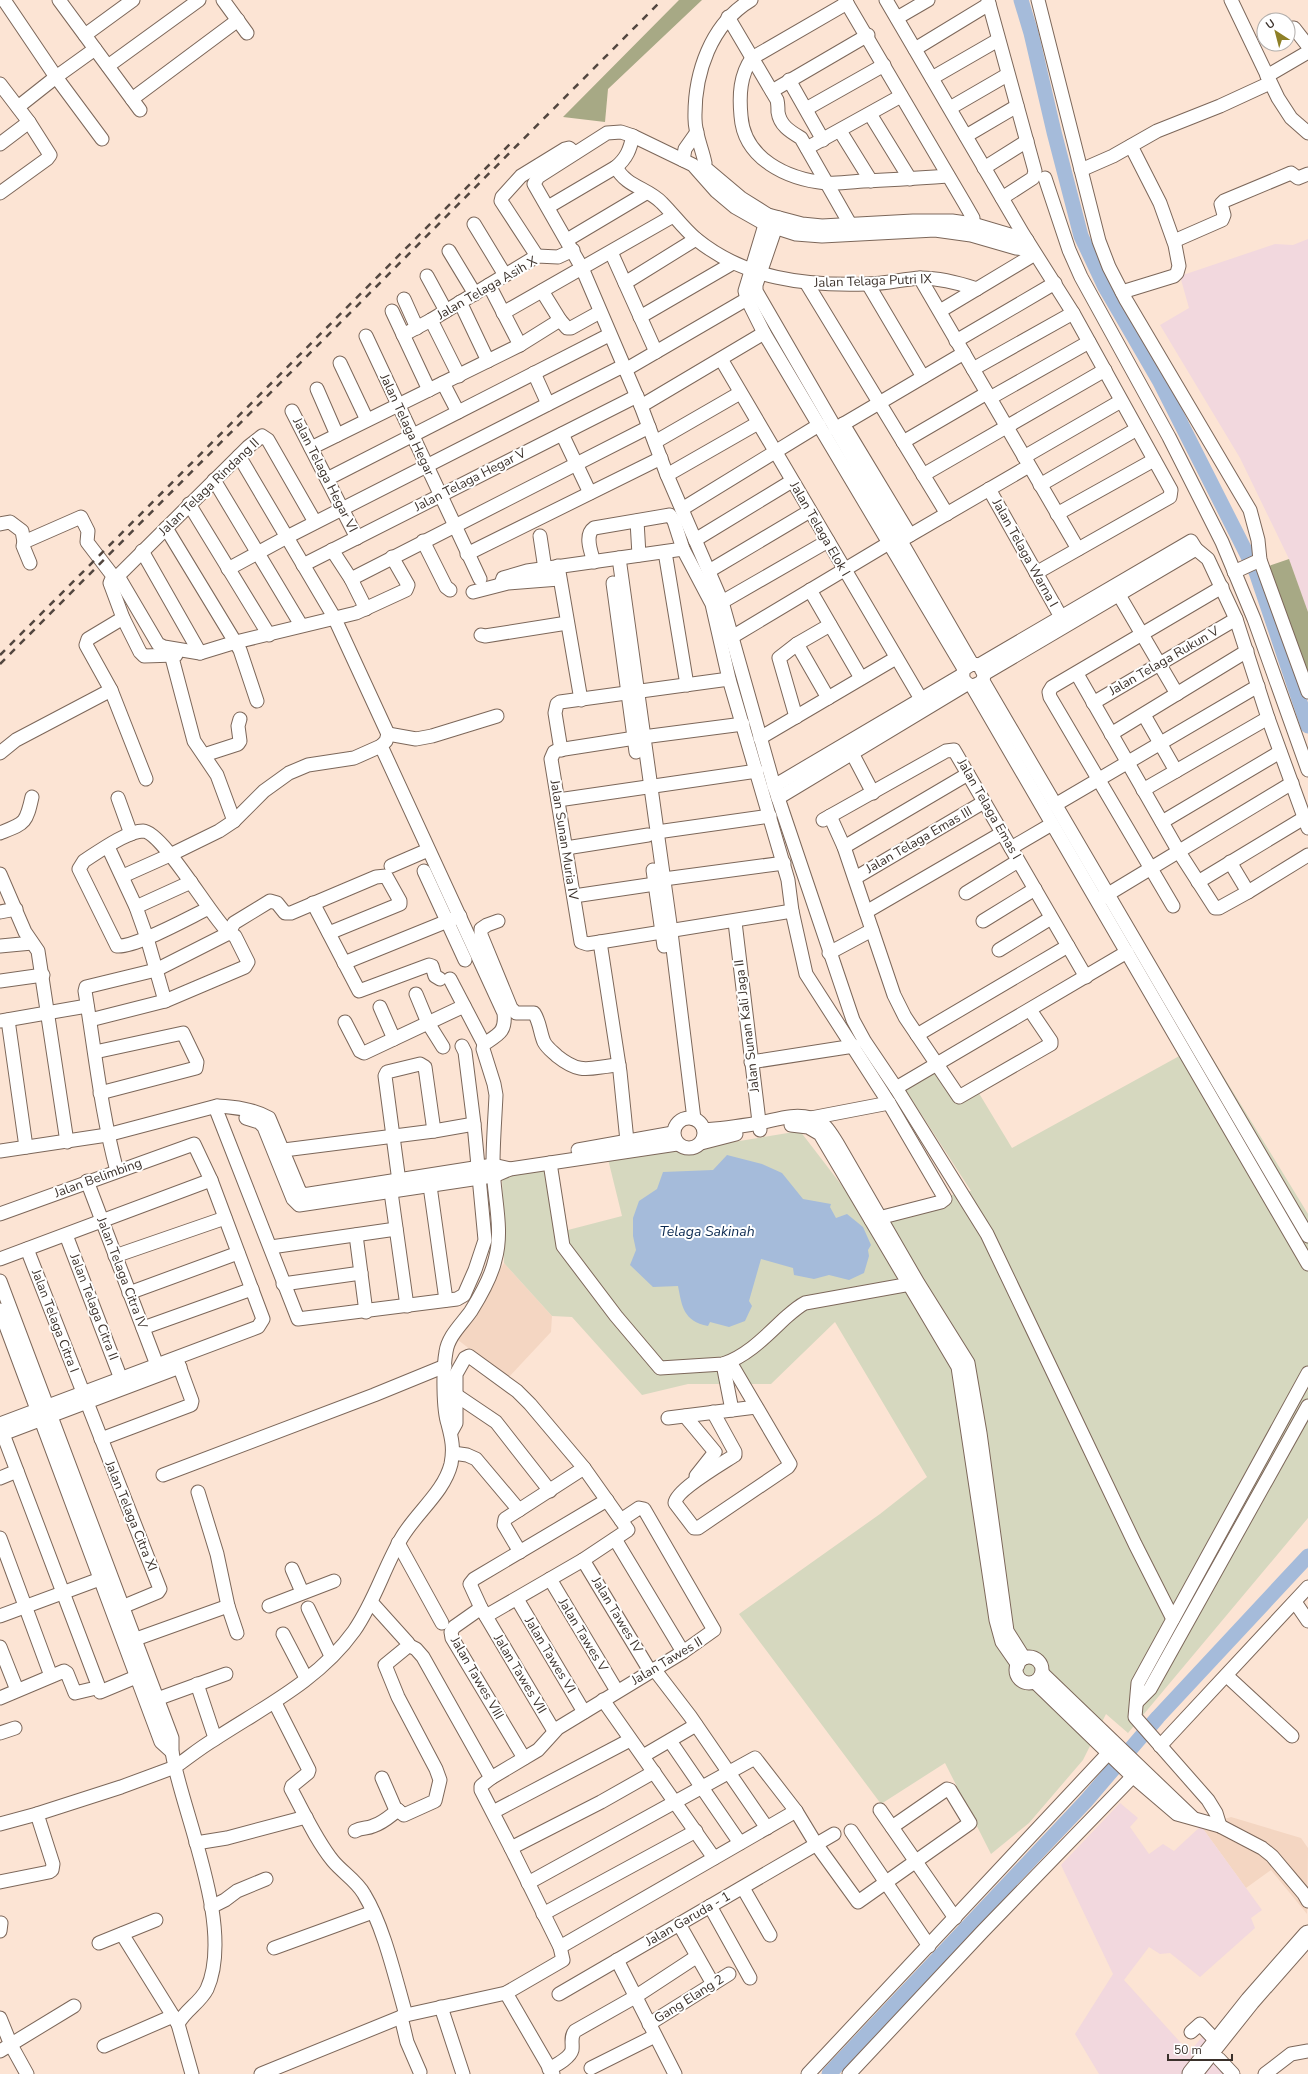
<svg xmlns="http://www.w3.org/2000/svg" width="1308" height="2074" viewBox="0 0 1308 2074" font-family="'Nunito Sans',sans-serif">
<rect width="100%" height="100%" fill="#fce4d4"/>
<!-- built -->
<g fill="#f4d6c2">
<path d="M504,1263L552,1316L551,1332L508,1378L458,1340Z"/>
<path d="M1231,1817L1301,1838L1308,1848L1307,1914L1271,1870L1246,1888L1201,1826Z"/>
</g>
<!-- industrial -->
<g fill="#f2d8de">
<path d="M1308,239V613L1289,559L1240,458L1160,325L1189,308L1180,276L1275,244L1293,245Z"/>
<path d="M1120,1803L1138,1818L1130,1827L1149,1854L1163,1844L1174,1851L1201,1826L1262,1910L1251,1918L1255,1928L1200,1977L1170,1953L1160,1954L1149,1947L1124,1980L1189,2052L1205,2034L1238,2074H1099L1075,2034L1113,1974L1061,1865Z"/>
</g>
<!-- green -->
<path fill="#d6d8bf" d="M1203,1043L1308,1214V1518L1128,1733L1106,1714L1083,1760L1029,1823L991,1854L945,1763L881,1804L739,1614L880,1514L927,1477L835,1322L771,1384H688L642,1395L572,1317L552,1316L504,1263L502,1176L557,1168L568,1230L622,1216L608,1159L672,1152L800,1131L863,1213L971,1191L903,1086L938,1067L958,1101L977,1090L1012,1148Z"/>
<!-- forest -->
<g fill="#a7a985">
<path d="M679,0H702L608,89L605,122L563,117Z"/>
<path d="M1289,559L1308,612V683L1266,567Z"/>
</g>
<!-- water -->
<path fill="#a5bbda" d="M727,1155L762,1164L782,1173L803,1199L831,1204L830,1207L836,1218L847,1214L863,1227L871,1245L868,1250L869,1256L864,1273L849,1280L829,1275L814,1279L794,1275L793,1268L761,1259L749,1301L752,1306L745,1321L729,1327L710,1322L708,1326C683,1321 682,1306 678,1286L653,1287L630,1265L636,1250L633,1236V1218L639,1201L657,1189L663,1172L713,1170Z"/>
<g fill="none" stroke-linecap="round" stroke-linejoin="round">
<!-- river -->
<g stroke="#a5bbda" stroke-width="15">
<path d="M1021,0L1031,33L1054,132L1081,236L1105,287L1160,382L1256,572L1308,726"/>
<path d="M829,2074L1086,1801L1158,1717L1308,1556"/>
</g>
<!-- minor casing -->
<g stroke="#7c675a" stroke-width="15">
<g id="minor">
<path d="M4,0L56,77L102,139"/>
<path d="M59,0L140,110"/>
<path d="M223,0L247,33"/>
<path d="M845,0L965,204L973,218L972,231"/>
<path d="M886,0L1023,234L1073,313L1171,490L1170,497L1036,573"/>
<path d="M988,0L1035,171L1033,178L1002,198"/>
<path d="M1038,0L1099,241L1109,267L1126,300L1250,510L1258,540L1260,560L1308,692"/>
<path d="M1231,0L1278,98L1291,118L1308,133"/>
<path d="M847,3L752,58C740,75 739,95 741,116C744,159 787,179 826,183C838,184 851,182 863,181C891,180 920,178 948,176"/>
<path d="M728,17L777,100C778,104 778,108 778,112C780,126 791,132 801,138L850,224"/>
<path d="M897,18L928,0"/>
<path d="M1288,29L1294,28L1308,46"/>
<path d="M85,35L133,0"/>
<path d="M915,49L989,4"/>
<path d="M108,66L199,0"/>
<path d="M1267,76L1308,52"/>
<path d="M932,78L998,40"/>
<path d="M789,80L823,140"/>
<path d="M0,84L29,122L50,155L47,159L0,193"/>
<path d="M772,91L868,35"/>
<path d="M132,99L238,20"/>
<path d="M18,107L56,77L95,49"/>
<path d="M950,108L1007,75"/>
<path d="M806,109L884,65"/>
<path d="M870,114L910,179"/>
<path d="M840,131L871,181"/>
<path d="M966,136L1017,106"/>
<path d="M0,144L29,122"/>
<path d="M807,148L901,96"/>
<path d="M683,160L685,149L697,132"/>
<path d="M703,166L741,198L768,215L802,224L822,226L913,221H952L973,224L1027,240"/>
<path d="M616,167C626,187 648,188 662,203C674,215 683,228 696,239C745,279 805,286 867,284C885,284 903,279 921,278C941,278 959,283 977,289"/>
<path d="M984,168L1027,141"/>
<path d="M1081,170L1113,156L1157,131L1220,106L1270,83"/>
<path d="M699,171L705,163C702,148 695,134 695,119C694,73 711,24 751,0"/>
<path d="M1045,178L1069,250L1081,277L1169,437L1222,542L1254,619L1308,770"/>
<path d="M548,207L616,167C627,158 630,149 633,136"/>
<path d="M768,215L745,291L747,299L764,333L964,669C961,678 964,683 972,686C979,684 984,682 984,674L979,665L972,664L964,669"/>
<path d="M779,218L756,285V291L972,664"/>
<path d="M474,224L505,275"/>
<path d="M567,240L646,193"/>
<path d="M1174,241L1222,220L1224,215L1221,204L1224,201L1291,173L1298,178L1308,174"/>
<path d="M1032,250L1016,248L971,235L935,230L822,236L796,234L765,224L735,207L716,191L693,165L633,136L621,132L607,133L538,177L534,184L582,268L641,406L667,475L722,602L774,786L853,1020L865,1042L896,1088L987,1234L1135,1544L1173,1619"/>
<path d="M449,251L475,294"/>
<path d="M611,252L656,352"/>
<path d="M537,256L501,201L502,197L521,176L565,149L569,148L575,153"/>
<path d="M427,276L446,311"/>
<path d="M920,278L1078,549"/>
<path d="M625,283L696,239"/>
<path d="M807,284L947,514"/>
<path d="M868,284L923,377"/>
<path d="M489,285L520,345"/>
<path d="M542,291L560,320L567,328H571L600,312"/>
<path d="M1122,292L1174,276L1177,273L1179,266L1175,245L1160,203L1131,146"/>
<path d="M404,299L417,328"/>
<path d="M460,302L488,361"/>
<path d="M392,311L429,390"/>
<path d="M940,311L1035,254"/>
<path d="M503,313L673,216"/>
<path d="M640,317L733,263"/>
<path d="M431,320L459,376"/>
<path d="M403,335L431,320L537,256L558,257L573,250"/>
<path d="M366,336L480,579"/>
<path d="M956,341L1055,283"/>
<path d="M721,359L921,699"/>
<path d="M340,363L367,420"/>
<path d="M973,369L1073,313"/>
<path d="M625,370L747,299"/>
<path d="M534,373L548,404"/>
<path d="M443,383L458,412"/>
<path d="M317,389L337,435"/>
<path d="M990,398L1089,342"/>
<path d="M641,406L764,333"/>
<path d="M292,411L357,538"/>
<path d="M843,424L910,535"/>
<path d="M835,429L964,353"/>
<path d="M562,434L590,493"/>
<path d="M655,442L740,393"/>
<path d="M903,442L987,393"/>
<path d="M311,448L520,345L560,320"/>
<path d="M1024,457L1121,401"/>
<path d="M667,475L758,423"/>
<path d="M923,475L1105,370"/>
<path d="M327,479L609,335"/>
<path d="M214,480L301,625"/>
<path d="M1040,485L1137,429"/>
<path d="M989,489L1061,617"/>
<path d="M189,504L269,635"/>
<path d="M682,509L819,425"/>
<path d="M1057,514L1154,460"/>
<path d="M637,521L639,555"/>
<path d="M315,522L268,440L262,436L248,447L118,576L158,644L164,647L200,653L236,642L356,613L406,590L408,585L392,557"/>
<path d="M0,524L10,522L22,531L24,542"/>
<path d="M166,528L240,650L257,701"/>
<path d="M540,536L545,569"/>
<path d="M695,540L792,481"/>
<path d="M423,541L446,587L450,590"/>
<path d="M900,541L1029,466"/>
<path d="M332,550L351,579L366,609"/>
<path d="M142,551L200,653"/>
<path d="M665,552L687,685"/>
<path d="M467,554L661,458"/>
<path d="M619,558L670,924L694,1119"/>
<path d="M594,562C591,552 584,535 594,528L670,515L674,521L683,549"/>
<path d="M30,563L23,546L24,542L81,517L88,531L87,542L113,576L110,583L123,618L140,652L144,656L176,655"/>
<path d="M303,565L637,396"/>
<path d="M558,566L581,700"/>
<path d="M228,569L287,537L623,366"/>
<path d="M709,571L810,511"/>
<path d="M1234,572L1260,560"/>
<path d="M351,579L649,427"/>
<path d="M613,583L636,752"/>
<path d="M501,584L503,578L527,571L683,549L712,604L729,679L788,880L792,911L806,974L889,1103L944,1197L945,1199L941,1202L871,1220"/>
<path d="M810,590L861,678"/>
<path d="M473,592L508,583L559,579"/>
<path d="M1119,595L1177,694"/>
<path d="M722,602L828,541"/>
<path d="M123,618L88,639L86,645L111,690L146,779"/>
<path d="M481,635L485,636L567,623"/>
<path d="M732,637L889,543"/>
<path d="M797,644L828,698"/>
<path d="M171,654L194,741L217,775L234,821"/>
<path d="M979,665L1191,541L1196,549L1208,559L1236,619L1268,718L1308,828"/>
<path d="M984,674L1196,549"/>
<path d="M1077,674L1179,852L1215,908H1219L1248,892L1308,855"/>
<path d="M983,681L1308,1236"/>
<path d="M972,686L1308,1264"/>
<path d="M1093,703L1236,619"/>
<path d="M1144,715L1176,771"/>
<path d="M796,717L779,658L797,644L830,625"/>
<path d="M388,734L416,739L432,736L497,716"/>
<path d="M1111,734L1247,651"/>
<path d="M643,737L743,724"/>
<path d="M635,738L558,750L554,752L551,759L581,942L587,944L600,942L792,911"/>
<path d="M760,738L896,658"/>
<path d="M561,750L555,713L557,704L560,702L729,679"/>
<path d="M0,753L16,740L111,690"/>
<path d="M852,753L873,793"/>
<path d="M204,755L238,744L240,741L238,726L240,719"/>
<path d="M774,786L962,675"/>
<path d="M1143,790L1268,718"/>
<path d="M118,798L131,834"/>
<path d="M778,798L967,684"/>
<path d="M558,800L757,771"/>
<path d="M1055,805L1258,686"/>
<path d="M830,816L844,847L894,995L905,1017L959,1097L1051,1044V1041L1030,1010"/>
<path d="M823,820L946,751L954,750L1086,977"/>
<path d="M1162,822L1280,752"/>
<path d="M657,832L770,816"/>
<path d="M0,833C25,823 26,824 32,797"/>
<path d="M108,847L136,907L147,938L165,1001"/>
<path d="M844,847L968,774"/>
<path d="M566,848L648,835"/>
<path d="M1011,848L1052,824"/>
<path d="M1230,862L1248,892"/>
<path d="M391,866L428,850"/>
<path d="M653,870L664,946"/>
<path d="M424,871L465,960"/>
<path d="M0,874L25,932L38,951L67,1142"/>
<path d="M123,876L170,855L219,831L234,821L264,791L289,773L308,765L354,758L381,746"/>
<path d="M855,878L984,802"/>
<path d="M664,879L784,863"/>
<path d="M1198,882L1304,818"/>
<path d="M966,893L1018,861"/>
<path d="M574,896L655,884"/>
<path d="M1100,899L1292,783"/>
<path d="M313,903L359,991L429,965L432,966L435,976L440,979"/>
<path d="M1173,906L1050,697L1049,692L1052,687L1222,587"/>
<path d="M136,907L191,882"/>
<path d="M209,908C190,917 135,948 117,946L79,869L84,861C98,852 127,831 143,831C163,832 211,917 229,933L234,923L270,901L277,903L285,913H291L376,877L386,876L400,901V904L329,933"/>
<path d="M0,912L16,909"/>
<path d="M866,912L1002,833"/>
<path d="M498,921L487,925L481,929V935L511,1008L516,1013H534C540,1022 540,1033 544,1042C547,1048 553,1052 557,1056C582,1076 590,1067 619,1065"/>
<path d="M983,921L1035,889"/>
<path d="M735,922L760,1130"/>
<path d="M600,942L620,1072L627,1141"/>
<path d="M0,946L32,943"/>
<path d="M999,950L1051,918"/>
<path d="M829,953L872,930"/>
<path d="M344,963L460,916"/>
<path d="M450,979L484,1044"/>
<path d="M0,981L43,975"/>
<path d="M416,994L428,1023L443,1047"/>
<path d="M380,1007L394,1039"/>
<path d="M8,1020L26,1147"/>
<path d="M90,1020L165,1001L245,967L248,962L235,936L229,933L156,970L86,987L85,991C95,1051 101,1112 117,1171"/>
<path d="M0,1021L87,1006"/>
<path d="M345,1022L360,1051L364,1053L464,1006"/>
<path d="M917,1035L1068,946"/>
<path d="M95,1052L183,1033L197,1062L196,1068L100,1093"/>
<path d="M751,1062L854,1046"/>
<path d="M896,1088L1127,952"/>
<path d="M217,1106V1112L298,1319L457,1299L464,1295L475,1270L485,1240L474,1124L465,1052L462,1046"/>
<circle cx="689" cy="1133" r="15"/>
<path d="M246,1118L259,1122L264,1127L293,1199L299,1205L486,1177L494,1176L510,1169L677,1144"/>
<path d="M810,1120L811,1118L889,1103"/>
<path d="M791,1125L808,1127L820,1134L958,1367L996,1620L1002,1642L1018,1665"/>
<path d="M704,1130C722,1129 741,1126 759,1123C776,1120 793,1113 811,1118C824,1121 830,1132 837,1143L918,1283L968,1363L980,1433L1007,1631L1024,1658"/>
<path d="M701,1143L736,1134"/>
<path d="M284,1150L434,1131L474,1124"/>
<path d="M578,1150L673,1133"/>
<path d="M0,1151L107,1135L217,1106C235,1107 253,1109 269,1118L299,1190L303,1195L493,1165L510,1169"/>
<path d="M550,1163L563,1246L616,1316L660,1368L723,1364C747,1356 765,1337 783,1320C790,1314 797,1307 805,1303L916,1283"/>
<path d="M87,1181L157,1365"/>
<path d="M430,1186L446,1300"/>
<path d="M400,1189L385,1076L387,1072L420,1064L425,1067L434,1131"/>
<path d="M391,1192L407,1306"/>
<path d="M0,1214L194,1144L211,1180L263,1319L258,1327L0,1424"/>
<path d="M66,1235L121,1379"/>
<path d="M356,1235L366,1312"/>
<path d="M271,1247L396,1229"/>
<path d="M27,1249L160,1589L158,1592L122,1607"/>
<path d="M115,1256L225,1218"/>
<path d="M0,1259L211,1180"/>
<path d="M0,1281L172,1738V1752L175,1767L121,1787L37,1814L53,1864L52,1870L49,1872L0,1882"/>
<path d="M283,1284L361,1273"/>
<path d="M129,1293L238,1253"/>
<path d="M0,1310L161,1742L172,1752"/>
<path d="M143,1328L252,1289"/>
<path d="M723,1364L732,1410"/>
<path d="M456,1395L496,1422L550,1491"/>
<path d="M713,1412L735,1452V1455C723,1463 676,1490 675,1503L694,1528H698L788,1467L790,1464L730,1362"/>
<path d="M685,1416L715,1452L696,1476"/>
<path d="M668,1418L756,1407"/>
<path d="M451,1432L456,1423V1374L465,1358L469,1356L517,1391L530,1404L584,1468L628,1530L583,1560L486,1616"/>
<path d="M0,1435L180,1367"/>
<path d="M101,1439L191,1405L192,1401L177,1360"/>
<path d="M453,1453L467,1455L476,1459L519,1510"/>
<path d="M163,1475L374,1395L445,1366"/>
<path d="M0,1478L17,1471"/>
<path d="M0,1538L51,1676"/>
<path d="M615,1539L683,1652"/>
<path d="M398,1543L442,1623"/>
<path d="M520,1552L504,1525L505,1519L584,1468"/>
<path d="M583,1560L650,1671"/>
<path d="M292,1569L302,1592"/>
<path d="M550,1579L617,1691"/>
<path d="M517,1599L584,1712"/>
<path d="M1295,1602L1308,1621"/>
<path d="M372,1603L408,1643L407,1647L385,1665L398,1697L436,1769L440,1780L435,1801L404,1815L395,1808L382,1778"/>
<path d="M228,1606L237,1633"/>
<path d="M269,1606L334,1581"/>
<path d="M308,1608L331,1656"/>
<path d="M481,1608L454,1627L451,1632L452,1638L524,1758"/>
<path d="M0,1616L100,1579"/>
<path d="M283,1634L306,1678"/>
<path d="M136,1639L228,1606L217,1554L198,1492"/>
<path d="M408,1645L416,1649L423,1657L491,1778"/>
<path d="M0,1647L17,1690"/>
<circle cx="1029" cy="1670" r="13"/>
<path d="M654,1669L690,1716L767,1828"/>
<path d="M1042,1673L1192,1817"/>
<path d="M1227,1676L1292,1736"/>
<path d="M1035,1682L1129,1773L1177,1814L1220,1826L1262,1848L1272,1856L1304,1894L1308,1901"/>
<path d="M197,1684L215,1738"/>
<path d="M98,1687L100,1692L136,1677"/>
<path d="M0,1698L64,1671L67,1673L75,1693L96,1688L98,1685L3,1434"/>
<path d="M157,1699L226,1674"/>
<path d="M603,1700L714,1858"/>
<path d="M1137,1702L1150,1689L1308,1406"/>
<path d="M275,1703L309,1770L308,1773L292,1786L291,1789C304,1813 316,1840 333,1861C342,1872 357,1881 364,1894C384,1927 395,1977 406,2015"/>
<path d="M554,1731L481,1608L470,1584L474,1579L607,1500"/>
<path d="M0,1733L15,1728"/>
<path d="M670,1741L740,1843"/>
<path d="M1160,1746L1308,1587"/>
<path d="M643,1756L696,1725"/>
<path d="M880,1810L955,1918"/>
<path d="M493,1812L630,1740"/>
<path d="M0,1824L37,1814"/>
<path d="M1220,1826L1216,1813L1208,1800L1135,1717L1138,1683L1308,1373"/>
<path d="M355,1831C362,1827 367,1829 373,1826C383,1823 390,1816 398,1810"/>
<path d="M851,1831L929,1946"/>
<path d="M196,1843L227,1838L306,1817"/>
<path d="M511,1848L601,1802L654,1772"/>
<path d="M528,1883L755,1758L796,1811L816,1844L858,1902L970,1823L950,1790L947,1789L892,1827"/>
<path d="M743,1888L770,1935"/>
<path d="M710,1906L750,1978"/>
<path d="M211,1907L225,1900L237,1891L266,1879"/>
<path d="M543,1914L696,1831"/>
<path d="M679,1924L713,1984"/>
<path d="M0,1931L1,1923"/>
<path d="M122,1934L178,2024"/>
<path d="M99,1943L156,1920"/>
<path d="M560,1947L796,1811"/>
<path d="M274,1948L373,1912"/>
<path d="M617,1960L675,2074"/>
<path d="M506,1993L553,2074"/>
<path d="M559,1994L834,1834"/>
<path d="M441,2007L463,2074"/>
<path d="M401,2017L407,2042L420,2072"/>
<path d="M0,2018L11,2045L27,2074"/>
<path d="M649,2024L729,1974"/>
<path d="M1191,2032L1200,2024L1218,2043"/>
<path d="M104,2046L173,2016"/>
<path d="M0,2051L74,2006"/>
<path d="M1219,2059L1233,2074"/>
<path d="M591,2068L655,2036"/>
<path d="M549,2069C556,2065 570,2058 572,2050C573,2043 570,2037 575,2031L635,1997L696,1957"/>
<path d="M192,2074L178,2024C185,2010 200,2003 207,1989C233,1931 189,1828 175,1767C188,1758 201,1747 215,1739C264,1707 319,1680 354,1631C375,1601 384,1567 402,1537C417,1512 444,1492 451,1464C454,1449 452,1439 448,1424C443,1409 443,1368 446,1352C448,1336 462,1324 471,1311C481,1295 491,1278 495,1260C504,1229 493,1195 493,1164C493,1141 495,1118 496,1095L494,1084L483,1049L484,1044C499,1034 506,1032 504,1013L381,746L386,741L388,734L334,617L239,456"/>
<path d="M261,2074L406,2015L506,1993L563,1960L560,1947L511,1848L481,1790V1786L491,1778L538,1750L558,1728L683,1652L714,1630L644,1509L639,1508L621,1520"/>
<path d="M808,2074L1116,1745"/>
<path d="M849,2074L983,1931L1140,1769"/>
<path d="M1265,2074L1291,2054L1308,2051"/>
</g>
</g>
<!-- highway casing -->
<g stroke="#7c675a" stroke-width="21">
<path id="highway" d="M1192,2074L1250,2001L1308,1935"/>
</g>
<!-- minor -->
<use href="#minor" stroke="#fff" stroke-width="13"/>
<!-- highway -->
<use href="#highway" stroke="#fff" stroke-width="19"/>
<!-- rail -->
<g stroke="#52463f" stroke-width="2.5" stroke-dasharray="7 7" stroke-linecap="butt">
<path d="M0,655L514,140"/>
<path d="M0,664L662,0"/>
</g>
</g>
<g text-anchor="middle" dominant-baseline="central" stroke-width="4" stroke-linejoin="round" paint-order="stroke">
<!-- street labels -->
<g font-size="13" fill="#3b312b" stroke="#fff">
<text transform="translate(873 281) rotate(-2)">Jalan Telaga Putri IX</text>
<text transform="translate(487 288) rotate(-30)">Jalan Telaga Asih X</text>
<text transform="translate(407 425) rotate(65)">Jalan Telaga Hegar</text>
<text transform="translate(325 475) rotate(63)">Jalan Telaga Hegar VI</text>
<text transform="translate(470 480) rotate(-27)">Jalan Telaga Hegar V</text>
<text transform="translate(209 487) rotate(-44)">Jalan Telaga Rindang II</text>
<text transform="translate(820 529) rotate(60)">Jalan Telaga Elok I</text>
<text transform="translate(1025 553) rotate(61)">Jalan Telaga Warna I</text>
<text transform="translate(1164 661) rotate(-30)">Jalan Telaga Rukun V</text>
<text transform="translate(989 809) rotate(60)">Jalan Telaga Emas I</text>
<text transform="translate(564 840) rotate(81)">Jalan Sunan Muria IV</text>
<text transform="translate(919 840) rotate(-30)">Jalan Telaga Emas III</text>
<text transform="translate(747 1026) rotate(-97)">Jalan Sunan Kali Jaga II</text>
<text transform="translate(98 1178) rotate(-20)">Jalan Belimbing</text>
<text transform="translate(122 1273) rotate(69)">Jalan Telaga Citra IV</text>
<text transform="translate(94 1307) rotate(69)">Jalan Telaga Citra II</text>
<text transform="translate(55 1321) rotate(69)">Jalan Telaga Citra I</text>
<text transform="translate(131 1516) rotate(68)">Jalan Telaga Citra XI</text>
<text transform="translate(617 1615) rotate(59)">Jalan Tawes IV</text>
<text transform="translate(583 1635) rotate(59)">Jalan Tawes V</text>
<text transform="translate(550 1655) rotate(59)">Jalan Tawes VI</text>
<text transform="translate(667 1661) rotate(-31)">Jalan Tawes II</text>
<text transform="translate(520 1674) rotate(59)">Jalan Tawes VII</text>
<text transform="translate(477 1678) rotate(60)">Jalan Tawes VIII</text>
<text transform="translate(688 1919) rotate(-30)">Jalan Garuda - 1</text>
<text transform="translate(689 1999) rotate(-32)">Gang Elang 2</text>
</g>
<!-- water labels -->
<g font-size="14" font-style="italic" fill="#0c2a51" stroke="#fff">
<text x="707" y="1231">Telaga Sakinah</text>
</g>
</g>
<!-- north arrow -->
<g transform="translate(1276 32) rotate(324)"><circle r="19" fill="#ffffff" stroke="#b1adaa"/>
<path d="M0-3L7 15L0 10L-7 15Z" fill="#8e8027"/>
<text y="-6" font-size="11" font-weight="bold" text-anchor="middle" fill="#3b312b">U</text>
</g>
<!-- scale -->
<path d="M1168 2054v6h64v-6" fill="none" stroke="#3b312b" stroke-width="2"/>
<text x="1174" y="2054" font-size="12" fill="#3b312b" stroke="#ffffff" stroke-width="3" paint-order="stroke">50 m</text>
</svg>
